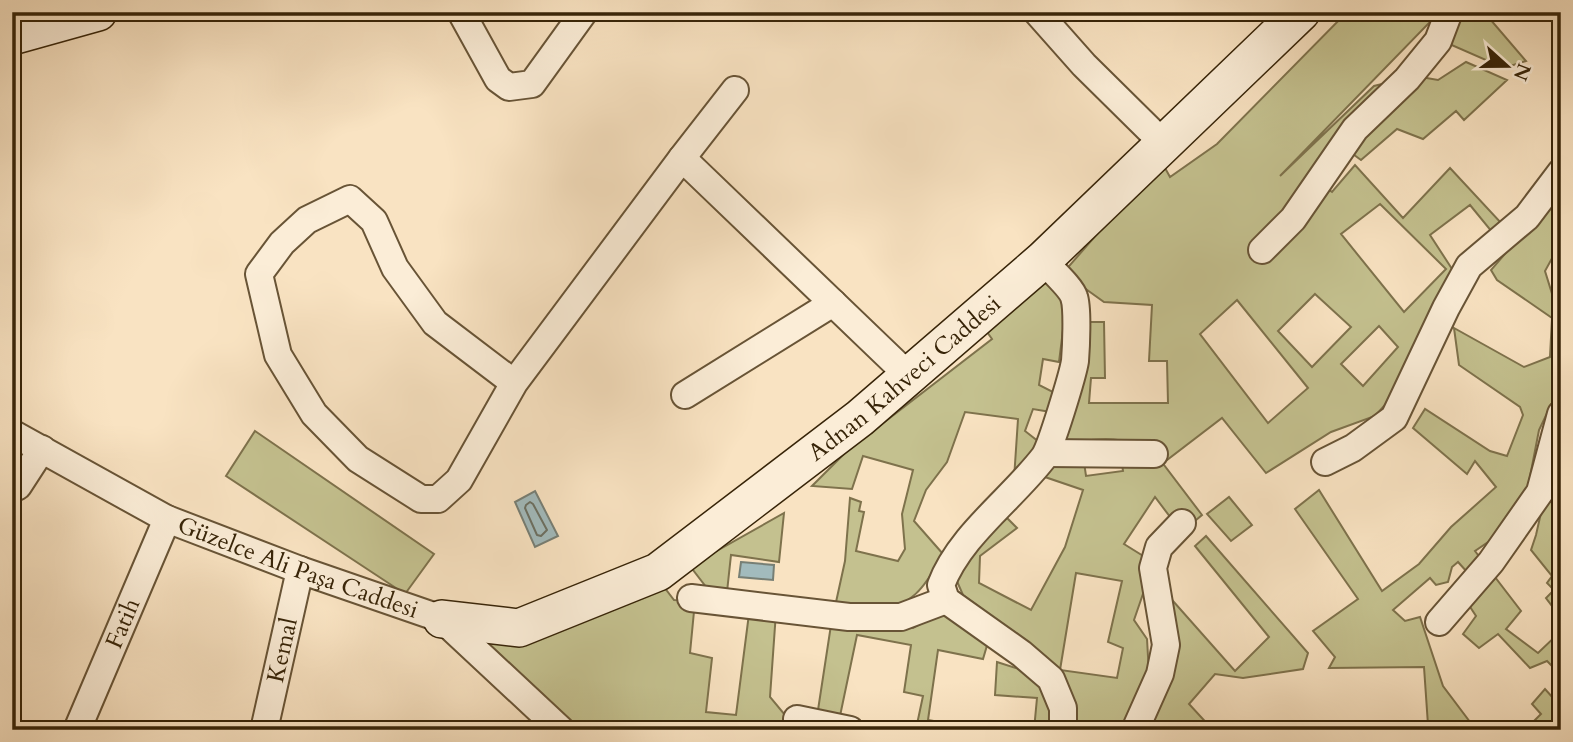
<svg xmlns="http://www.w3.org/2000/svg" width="1573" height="742" viewBox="0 0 1573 742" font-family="Cardo,serif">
<rect width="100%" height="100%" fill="#f9e3c2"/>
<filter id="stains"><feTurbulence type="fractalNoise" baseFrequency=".00286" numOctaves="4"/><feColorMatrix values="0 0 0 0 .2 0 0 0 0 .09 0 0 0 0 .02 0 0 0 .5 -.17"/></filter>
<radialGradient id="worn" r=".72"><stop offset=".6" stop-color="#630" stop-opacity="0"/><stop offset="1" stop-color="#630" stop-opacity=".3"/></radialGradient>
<!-- green -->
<g fill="#c4c18f" stroke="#7e724c" stroke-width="2" fill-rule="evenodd">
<path d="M1347,12H1435L1430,22L1280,176L1374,86L1415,76L1438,80L1466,62L1507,80L1464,120L1456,111L1423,139L1397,129L1361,160L1346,149L1308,175L1332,192L1355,165L1403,218L1450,168L1503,225L1492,232L1470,205L1430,235L1454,272L1394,395L1375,416L1331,432L1266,473L1222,418L1167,460C1125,434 1110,438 1063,443L1082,338L1063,330L1059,362L1043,359L1039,385L1055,393L1051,412L1033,409L1025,431L1039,442L1014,479L1018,419L965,412L947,462L926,490L914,521L943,554C921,595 915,598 874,618L913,628L951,608L988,642L983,659L938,650L928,720L986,730L916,729L923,696L904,692L911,645L857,635L840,716L818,710L831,625L845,561L850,498L861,502L859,511L864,512L856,551L898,561L905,549L902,514L913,470L863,456L852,489L812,486L847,451L992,339L980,322L1009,293L1064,272L1111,218L1159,157L1170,177L1217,144ZM1380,204L1446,269L1404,312L1341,234ZM1083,287L1104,302L1152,305L1149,361H1167L1168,403H1089L1091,378H1105L1104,322H1083ZM1315,294L1351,327L1312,367L1278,331ZM1237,300L1308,388L1268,423L1200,334ZM1379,326L1398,347L1363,386L1341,364Z"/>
<path d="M1461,12H1484L1526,61L1504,68L1447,43Z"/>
<path d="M1561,189V242L1545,271L1554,300L1561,311V384L1539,430L1528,487L1494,538L1475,551L1521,611L1506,629L1538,653L1561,631V675L1547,661L1530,668L1498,634L1479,648L1463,634L1476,616L1461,593L1468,573L1458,562L1452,567L1448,582L1436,585L1430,578L1393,610L1405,621L1420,617L1443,686L1476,730H1387L1386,725H1428L1424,667L1329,668L1335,657L1313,631L1358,599L1295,509L1319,490L1382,591L1419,564L1451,527L1496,487L1475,461L1467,474L1413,428L1425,409L1490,451L1507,456L1523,415L1520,407L1459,365L1454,328L1524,367L1550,357L1552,318L1497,280L1491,270Z"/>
<path d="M1561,424V477L1551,502L1561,505V618L1546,598L1554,590L1547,583L1552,576L1531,550L1536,535Z"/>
<path d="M255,431L434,554L405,594L226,476Z"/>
<path d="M1139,449L1164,465L1202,515L1196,520L1185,513L1174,522L1155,497L1124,544L1148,559L1145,588L1134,620L1147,639L1149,674L1127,730H1075L1031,646L963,595L952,570L1007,518L1017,528L980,556L979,583L1031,610L1065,547L1083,490L1042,476L1045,465L1083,455L1086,476L1123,471L1120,450ZM1076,573L1122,581L1108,642L1123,648L1117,678L1060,670Z"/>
<path d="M1229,497L1252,525L1231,541L1207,514Z"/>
<path d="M784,513L779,562L731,555L727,592H710L690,566Z"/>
<path d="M1206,536L1308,653L1303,669L1243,678L1215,674L1189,704L1213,730H1141L1161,668L1158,584L1235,671L1269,637L1195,546Z"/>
<path d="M661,583L674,600L695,601L690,653L712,658L706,712L736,715L750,606L776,612L770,697L790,721L788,730H573L544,706L475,630Z"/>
<path d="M997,662L1031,673L1050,703L1055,730H1034L1037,698L995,695Z"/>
<path d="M1561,688V730H1532L1530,725L1541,714L1532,704L1545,689L1554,699Z"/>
</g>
<!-- water -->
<g fill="#a2bbbd" stroke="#777f75" stroke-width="2">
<path d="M535,491L558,536L535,547L515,502Z"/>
<path d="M741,562L774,565L773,580L739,577Z"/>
</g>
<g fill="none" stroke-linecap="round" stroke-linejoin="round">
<!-- shore -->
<path stroke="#6c7062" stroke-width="2" d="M530,502L533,504L547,530L541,536L537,535L525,508L526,505Z"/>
<!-- street casing -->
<g stroke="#685436" stroke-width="30">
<g id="street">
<path d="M461,12L498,79L509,87L532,84L584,12"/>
<path d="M1037,12L1084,65L1164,144"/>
<path d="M682,158L735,90"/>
<path d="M1262,250L1293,219L1355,129L1407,79L1438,41L1449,12"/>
<path d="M1043,260C1050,269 1071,287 1074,297C1078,308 1076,348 1075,361C1073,374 1051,447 1044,457C1012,499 960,535 941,585L946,600L1022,654L1051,679L1063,708V730"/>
<path d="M514,383L435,323L395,268L374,221L350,199L307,220L282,243L259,274L278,355L314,414L358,459L421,499H438L459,480L514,383L682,158L909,376"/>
<path d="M685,395L833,303"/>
<path id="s1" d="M12,433L167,519L300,570L442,619L561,730"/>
<path d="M1047,453L1154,454"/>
<path d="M1325,462L1353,448L1394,418L1446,308L1469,266L1527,217L1561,172"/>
<path d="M12,489L18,486L42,449"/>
<path d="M691,598L849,617H901L946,600"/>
<path d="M1439,622L1491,562L1540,492L1561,414"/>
<path d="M797,719L850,730"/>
<path id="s2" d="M77,730L167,519"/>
<path id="s3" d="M264,730L300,570"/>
<path d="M1135,730L1160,674L1166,645L1153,568L1159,547L1182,523"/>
</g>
</g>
<!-- secondary casing -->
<g stroke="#372408" stroke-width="40">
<g id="secondary">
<path d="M12,36L98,12"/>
<path id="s4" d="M442,619L519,628L658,572L860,418L1043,260L1301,12"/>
</g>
</g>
<!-- street -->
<use href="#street" stroke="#fbedd7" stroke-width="26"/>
<!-- secondary -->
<use href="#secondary" stroke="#fbedd7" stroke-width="37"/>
</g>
<g text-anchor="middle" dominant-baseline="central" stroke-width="5" stroke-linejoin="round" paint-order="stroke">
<!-- street labels -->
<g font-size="24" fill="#372408" stroke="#fbedd7">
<text stroke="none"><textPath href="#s4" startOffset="541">Adnan Kahveci Caddesi</textPath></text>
<text stroke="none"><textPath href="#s1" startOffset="317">Güzelce Ali Paşa Caddesi</textPath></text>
<text stroke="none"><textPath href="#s2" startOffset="116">Fatih</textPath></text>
<text stroke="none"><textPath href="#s3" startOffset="82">Kemal</textPath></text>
</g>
</g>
<!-- margin -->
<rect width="1573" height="742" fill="none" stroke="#f9e3c2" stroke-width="42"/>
<rect x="14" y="14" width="1545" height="714" fill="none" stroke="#372408" stroke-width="3.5"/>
<rect x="21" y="21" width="1531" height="700" fill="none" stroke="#372408" stroke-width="2"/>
<!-- north arrow -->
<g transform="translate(1507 66) rotate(111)" stroke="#fbedd7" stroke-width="5" paint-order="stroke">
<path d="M0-5L12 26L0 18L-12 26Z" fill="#372408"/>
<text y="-10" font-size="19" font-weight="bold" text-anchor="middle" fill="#372408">N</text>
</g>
<rect width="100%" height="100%" filter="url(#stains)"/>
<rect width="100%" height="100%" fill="url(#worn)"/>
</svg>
